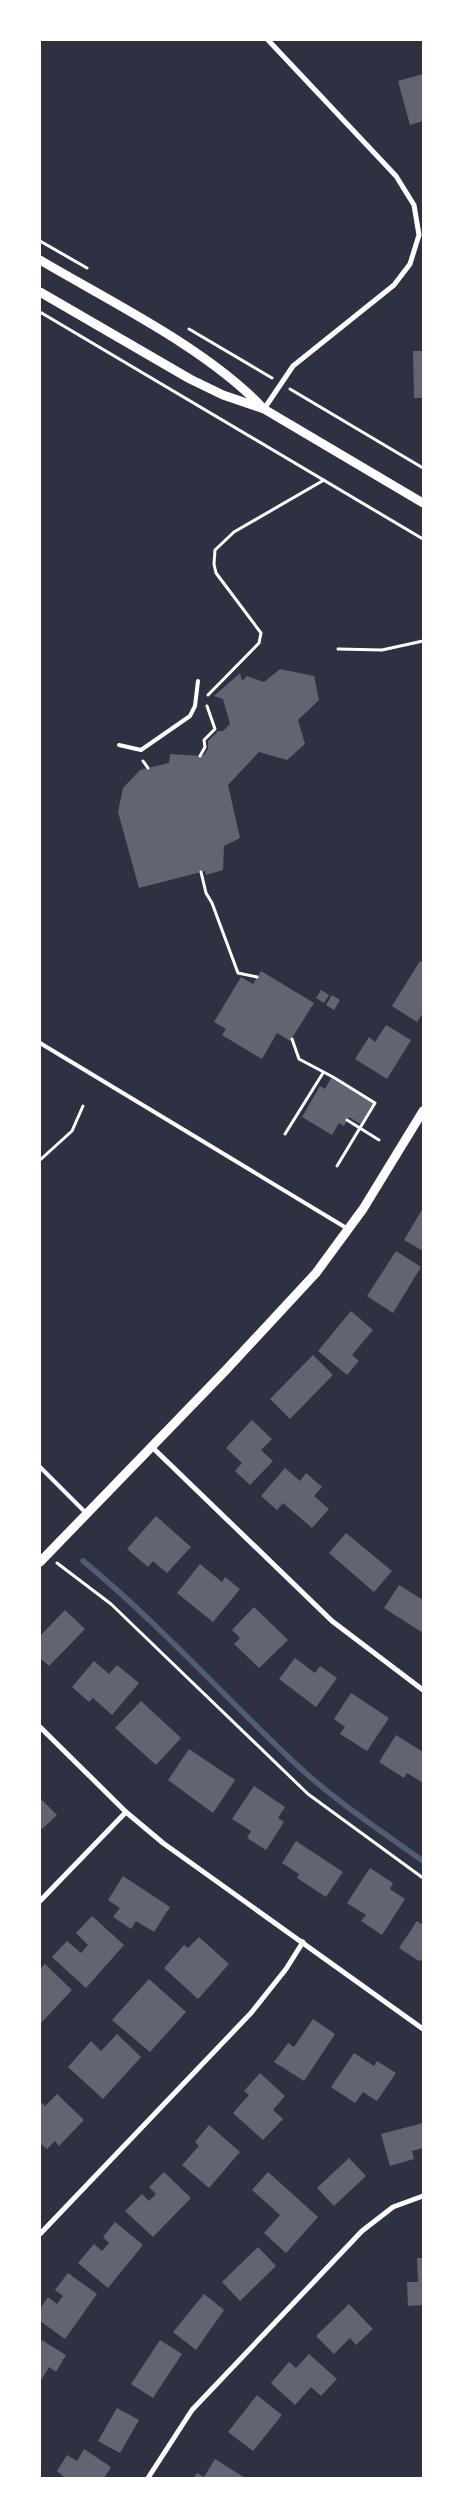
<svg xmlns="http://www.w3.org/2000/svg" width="463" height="2518" viewBox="0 0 463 2518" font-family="'Noto Sans',sans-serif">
<rect width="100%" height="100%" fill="#2d3142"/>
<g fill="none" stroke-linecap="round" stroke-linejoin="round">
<!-- stream -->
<path stroke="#4f5d75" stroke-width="5.5" d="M83,1561C160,1624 226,1699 299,1767C337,1802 381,1831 423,1861"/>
</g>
<!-- building -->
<g fill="#626471">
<path d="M423,74V121L410,125L398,81Z"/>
<path d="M413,351H423V398H414Z"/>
<path d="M280,669L314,676L319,700L298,720L305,744L287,760L259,752L228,785L240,838L224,846L223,870L206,875L205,871L139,888L118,812L123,788L140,770L169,763L170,754L203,756L208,749V741L218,731H223L230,724L223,699L214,696L240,673L242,681L247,676L264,682Z"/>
<path d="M420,961L423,963V1013L417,1022L392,1006Z"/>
<path d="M261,971L314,1003L290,1041L277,1033L262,1059L222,1035L226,1029L214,1022L241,977L253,984Z"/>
<path d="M321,990L329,995L324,1003L316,998Z"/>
<path d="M332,995L340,1000L334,1010L326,1005Z"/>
<path d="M386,1025L411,1040L387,1079L355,1059L369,1037L375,1042Z"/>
<path d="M331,1078L373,1103L360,1124L349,1117L344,1126L339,1123L332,1135L302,1117L320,1086L325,1089Z"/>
<path d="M423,1208V1251L404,1240Z"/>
<path d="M396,1251L421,1267L393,1313L367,1296Z"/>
<path d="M351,1311L373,1330L352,1355L359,1361L347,1375L318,1351Z"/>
<path d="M313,1355L333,1375L290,1419L270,1399Z"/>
<path d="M252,1420L272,1439L261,1450L273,1461L250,1485L235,1471L242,1463L226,1448Z"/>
<path d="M285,1468L300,1481L306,1473L322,1487L314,1496L329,1509L312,1528L283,1503L277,1510L261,1496Z"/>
<path d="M156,1516L191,1547L167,1573L153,1561L148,1567L127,1549Z"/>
<path d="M346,1533L392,1571L374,1592L329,1553Z"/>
<path d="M200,1564L222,1582L225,1577L240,1589L213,1622L177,1593Z"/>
<path d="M399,1585L423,1600V1633L384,1608Z"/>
<path d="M254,1607L288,1640L259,1668L234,1644L240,1638L232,1630Z"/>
<path d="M65,1610L85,1629L49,1666L40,1658V1636Z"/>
<path d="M295,1658L315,1673L320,1666L337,1678L316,1707L279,1679Z"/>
<path d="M94,1661L109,1674L117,1665L139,1683L112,1715L93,1698L89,1702L72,1687Z"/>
<path d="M351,1693L389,1718L367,1751L340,1734L345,1727L334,1719Z"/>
<path d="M141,1701L181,1738L156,1765L115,1728Z"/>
<path d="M396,1735L423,1752V1783L407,1773L404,1778L379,1762Z"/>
<path d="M189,1749L235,1780L213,1813L168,1780Z"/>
<path d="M254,1786L285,1807L278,1818L284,1822L266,1850L247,1838L251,1831L232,1819Z"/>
<path d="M40,1798L57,1815L42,1829L40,1827Z"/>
<path d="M296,1841L343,1872L326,1897L297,1878L299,1874L282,1863Z"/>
<path d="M370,1868L393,1883L390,1889L405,1899L382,1935L361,1921L366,1915L347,1903Z"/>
<path d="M123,1876L170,1907L154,1932L136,1921L131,1929L113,1917L120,1908L108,1900Z"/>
<path d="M92,1916L124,1945L86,1988L52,1957L67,1941L81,1953L88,1945L76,1933Z"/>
<path d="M417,1921L423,1925V1959L419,1961L399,1948Z"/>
<path d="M199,1937L229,1964L198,1999L164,1968L184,1945L188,1948Z"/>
<path d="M45,1964L72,1990L40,2024V1969Z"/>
<path d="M149,1979L186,2012L150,2052L112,2020Z"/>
<path d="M313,2019L335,2034L304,2081L274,2062L288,2043L294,2047Z"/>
<path d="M117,2034L141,2057L103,2099L68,2067L91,2041L101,2051Z"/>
<path d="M354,2053L374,2066L377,2061L396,2073L377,2101L363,2092L355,2103L331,2087Z"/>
<path d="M260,2073L285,2096L273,2110L283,2119L263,2140L233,2113L249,2095L244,2091Z"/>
<path d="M57,2094L84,2120L59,2146L55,2141L47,2149L40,2143V2101L45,2106Z"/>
<path d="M423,2123V2148L412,2151L414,2159L390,2166L381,2134Z"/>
<path d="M209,2125L240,2152L209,2188L182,2165L199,2146L195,2142Z"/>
<path d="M349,2158L366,2176L334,2206L317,2188Z"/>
<path d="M164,2172L191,2198L153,2237L125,2211L142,2194L149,2201L156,2194L149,2187Z"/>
<path d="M268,2172L318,2217L286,2253L264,2233L280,2215L252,2190Z"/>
<path d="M115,2222L143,2245L108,2288L78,2263L94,2244L102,2251L109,2243L103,2237Z"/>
<path d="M258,2247L276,2266L240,2301L222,2282Z"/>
<path d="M417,2258H423V2305L408,2306L407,2282H418Z"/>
<path d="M68,2273L97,2294L65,2339L40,2321V2309L48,2297L57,2304L63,2296L55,2290Z"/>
<path d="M204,2294L224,2310L196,2350L173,2332Z"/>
<path d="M349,2304L373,2329L356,2345L350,2338L334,2354L316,2336Z"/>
<path d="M40,2339L66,2355L56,2372L49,2367L40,2382Z"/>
<path d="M160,2340L182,2354L153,2398L131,2384Z"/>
<path d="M309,2354L337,2379L321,2396L311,2387L295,2405L271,2383L289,2362L296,2368Z"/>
<path d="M257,2395L282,2415L253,2451L228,2432Z"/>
<path d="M117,2408L139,2420L120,2453L98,2441Z"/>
<path d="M84,2449L111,2467L104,2478H65L57,2471L67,2455L77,2461Z"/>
<path d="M215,2459L245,2478H194L197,2473L204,2477Z"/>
</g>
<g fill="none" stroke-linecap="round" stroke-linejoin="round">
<!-- path -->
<g stroke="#fff" stroke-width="3">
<path d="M40,241L87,268"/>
<path d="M40,312L423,539"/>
<path d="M189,329L272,378"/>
<path d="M290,389L423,468"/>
<path d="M338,649L382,650L423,641"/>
<path d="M208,695L259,643L261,633L216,573L214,564L215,550L234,532L324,480"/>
<path d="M200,756L205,747L204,740L215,729L207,706"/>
<path d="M143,761L148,768"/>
<path d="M201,872L206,893L212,903L238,973L257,977"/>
<path d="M292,1039L299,1059L333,1077L375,1103L337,1166"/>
<path d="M347,1120L379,1140"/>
<path d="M285,1134L323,1073"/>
<path d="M40,1160L72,1131L83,1106"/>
<path d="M57,1563L111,1604L308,1794L423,1878"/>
</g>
<!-- service -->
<g stroke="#fff" stroke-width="4">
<path d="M119,745L141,750L190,716L195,706L198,681"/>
<path d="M40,1043L348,1229"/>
<path d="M40,1467L86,1513"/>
</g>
<!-- minor -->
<g stroke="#fff" stroke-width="5">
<path d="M264,409L293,366L394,285L410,264L419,235L414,205L396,176L268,40"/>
<path d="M152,1447L332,1621L423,1690"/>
<path d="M40,1727L126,1812L163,1843L423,2029"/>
<path d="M40,1901L126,1812"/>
<path d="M40,2234L251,2013L286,1969L303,1942"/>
<path d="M148,2478L192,2410L362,2231L393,2207L423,2196"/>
</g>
<!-- tertiary -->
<g stroke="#fff" stroke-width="9">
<path d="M40,260C111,302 206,348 262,407"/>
<path d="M40,292L190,379L223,395L264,409L423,503"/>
<path d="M40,1562L225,1371L316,1273L363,1209L423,1111"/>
</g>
</g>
<!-- border -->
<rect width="463" height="2518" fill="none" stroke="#ffffff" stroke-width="82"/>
</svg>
